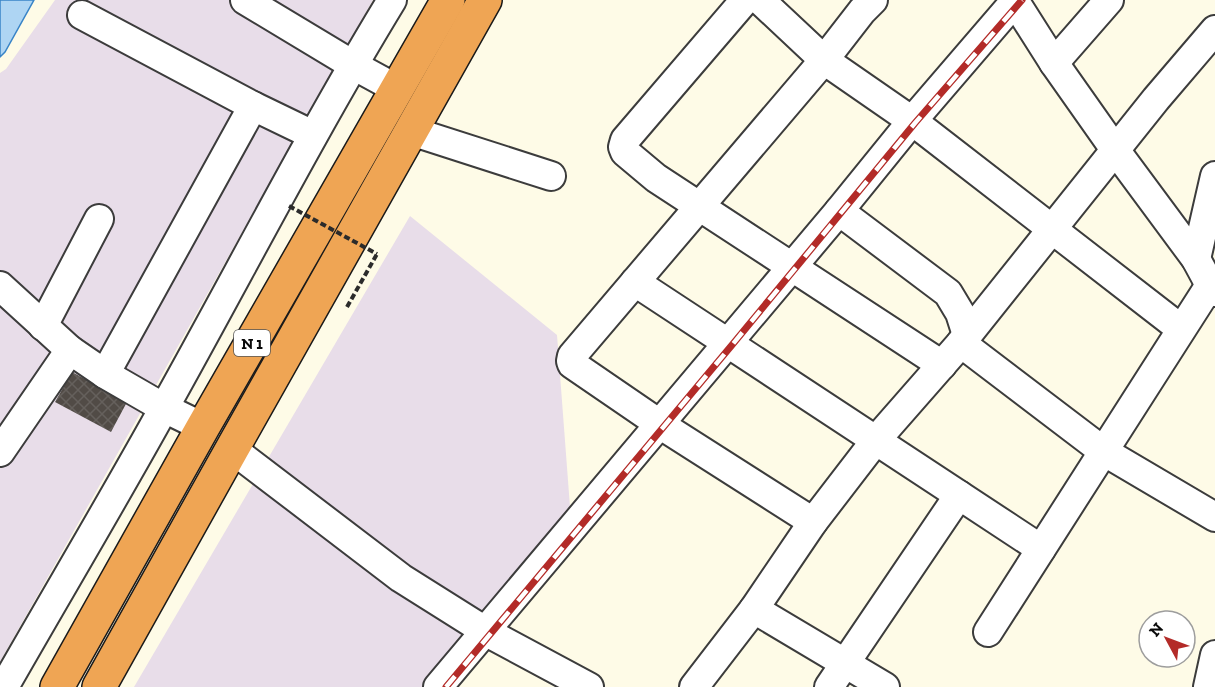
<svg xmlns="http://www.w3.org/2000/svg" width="1215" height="687" viewBox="0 0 1215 687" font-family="'Zilla Slab',serif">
<defs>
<pattern id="building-cross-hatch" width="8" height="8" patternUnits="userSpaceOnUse" patternTransform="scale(1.5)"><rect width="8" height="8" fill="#514b46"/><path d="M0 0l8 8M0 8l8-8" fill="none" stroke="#65605c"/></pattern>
</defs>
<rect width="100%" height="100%" fill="#fefbe7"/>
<!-- industrial -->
<g fill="#e8dde9">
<path d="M55,0H373L0,662V73L6,69Z"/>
<path d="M410,216L557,335L570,507L422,687H134Z"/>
</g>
<!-- water -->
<path fill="#aed5f3" stroke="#3884c7" stroke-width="1.5" d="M0,0H34L5,52L0,57Z"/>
<!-- building -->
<path fill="url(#building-cross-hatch)" d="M72,372L127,402L111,432L55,402Z"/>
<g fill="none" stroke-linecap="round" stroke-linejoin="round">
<!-- minor casing -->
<g stroke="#3c3c3c" stroke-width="32">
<g id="minor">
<path d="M245,0L353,65L397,89"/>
<path d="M745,0L625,140L623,147L625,152L656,178L942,365"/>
<path d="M760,0L824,60L915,123L1181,329"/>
<path d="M1014,0L1054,63L1116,151L1196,259L1210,285L1215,292"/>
<path d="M82,15L253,106L313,135"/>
<path d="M1054,63L1109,0"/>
<path d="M411,131L551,176"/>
<path d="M839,211L948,293L960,313L967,335"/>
<path d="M1196,259L1215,176"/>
<path d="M635,282L1041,549"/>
<path d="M0,286L70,350L105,374L164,408L203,427"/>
<path d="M43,326L99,219"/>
<path d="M961,343L1103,451L1215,517"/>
<path d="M105,374L253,106"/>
<path d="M232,449L401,578L490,634L589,687"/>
<path d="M0,452L70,350"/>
<path d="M813,522L664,427L572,364L571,361L572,356L824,60L862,11L873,0"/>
<path d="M754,609L885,687"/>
<path d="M988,632L1210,285"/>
<path d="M4,687C57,594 112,502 164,408C240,272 311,133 392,0"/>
<path d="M438,687L839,211L912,121L1016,0"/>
<path d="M694,687L754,609L813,522L876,440L961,343L1156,99L1215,30"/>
<path d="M829,687L959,495"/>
<path d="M1208,687L1215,655"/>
</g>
</g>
<!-- highway casing -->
<g stroke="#1a1a1a" stroke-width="36">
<g id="highway">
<path d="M57,687L203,427L448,0"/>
<path d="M99,687L232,449L485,0"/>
</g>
</g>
<!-- path -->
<path stroke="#2b2b2b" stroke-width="4" stroke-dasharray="6 3" stroke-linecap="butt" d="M347,307L377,254"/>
<!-- minor -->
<use href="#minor" stroke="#fff" stroke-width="28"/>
<!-- highway -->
<use href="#highway" stroke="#efa554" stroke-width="33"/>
<!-- rail casing -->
<g stroke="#b32b28" stroke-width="7">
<path id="rail" d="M446,687L732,345L915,123L1022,0"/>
</g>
<!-- rail -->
<use href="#rail" stroke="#fff" stroke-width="4.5" stroke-dasharray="14" stroke-linecap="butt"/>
<!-- path-bridge -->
<path stroke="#2b2b2b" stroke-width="4" stroke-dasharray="6 3" stroke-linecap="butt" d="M289,206L377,254"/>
</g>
<g text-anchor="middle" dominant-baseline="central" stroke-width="6" stroke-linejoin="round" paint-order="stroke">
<!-- shield labels -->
<rect fill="#fff" stroke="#535353" stroke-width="1.5" x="234" y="330" width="36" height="26" rx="4.5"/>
<g font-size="16" font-weight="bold" fill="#090909">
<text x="252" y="343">N 1</text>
</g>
</g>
<!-- north arrow -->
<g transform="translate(1167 639) rotate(311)"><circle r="28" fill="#ffffff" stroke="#9d9d9d" stroke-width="1.5"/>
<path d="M0-4.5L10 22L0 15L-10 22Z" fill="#b32b28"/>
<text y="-9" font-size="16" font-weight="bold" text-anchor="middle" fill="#090909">N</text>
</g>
</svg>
